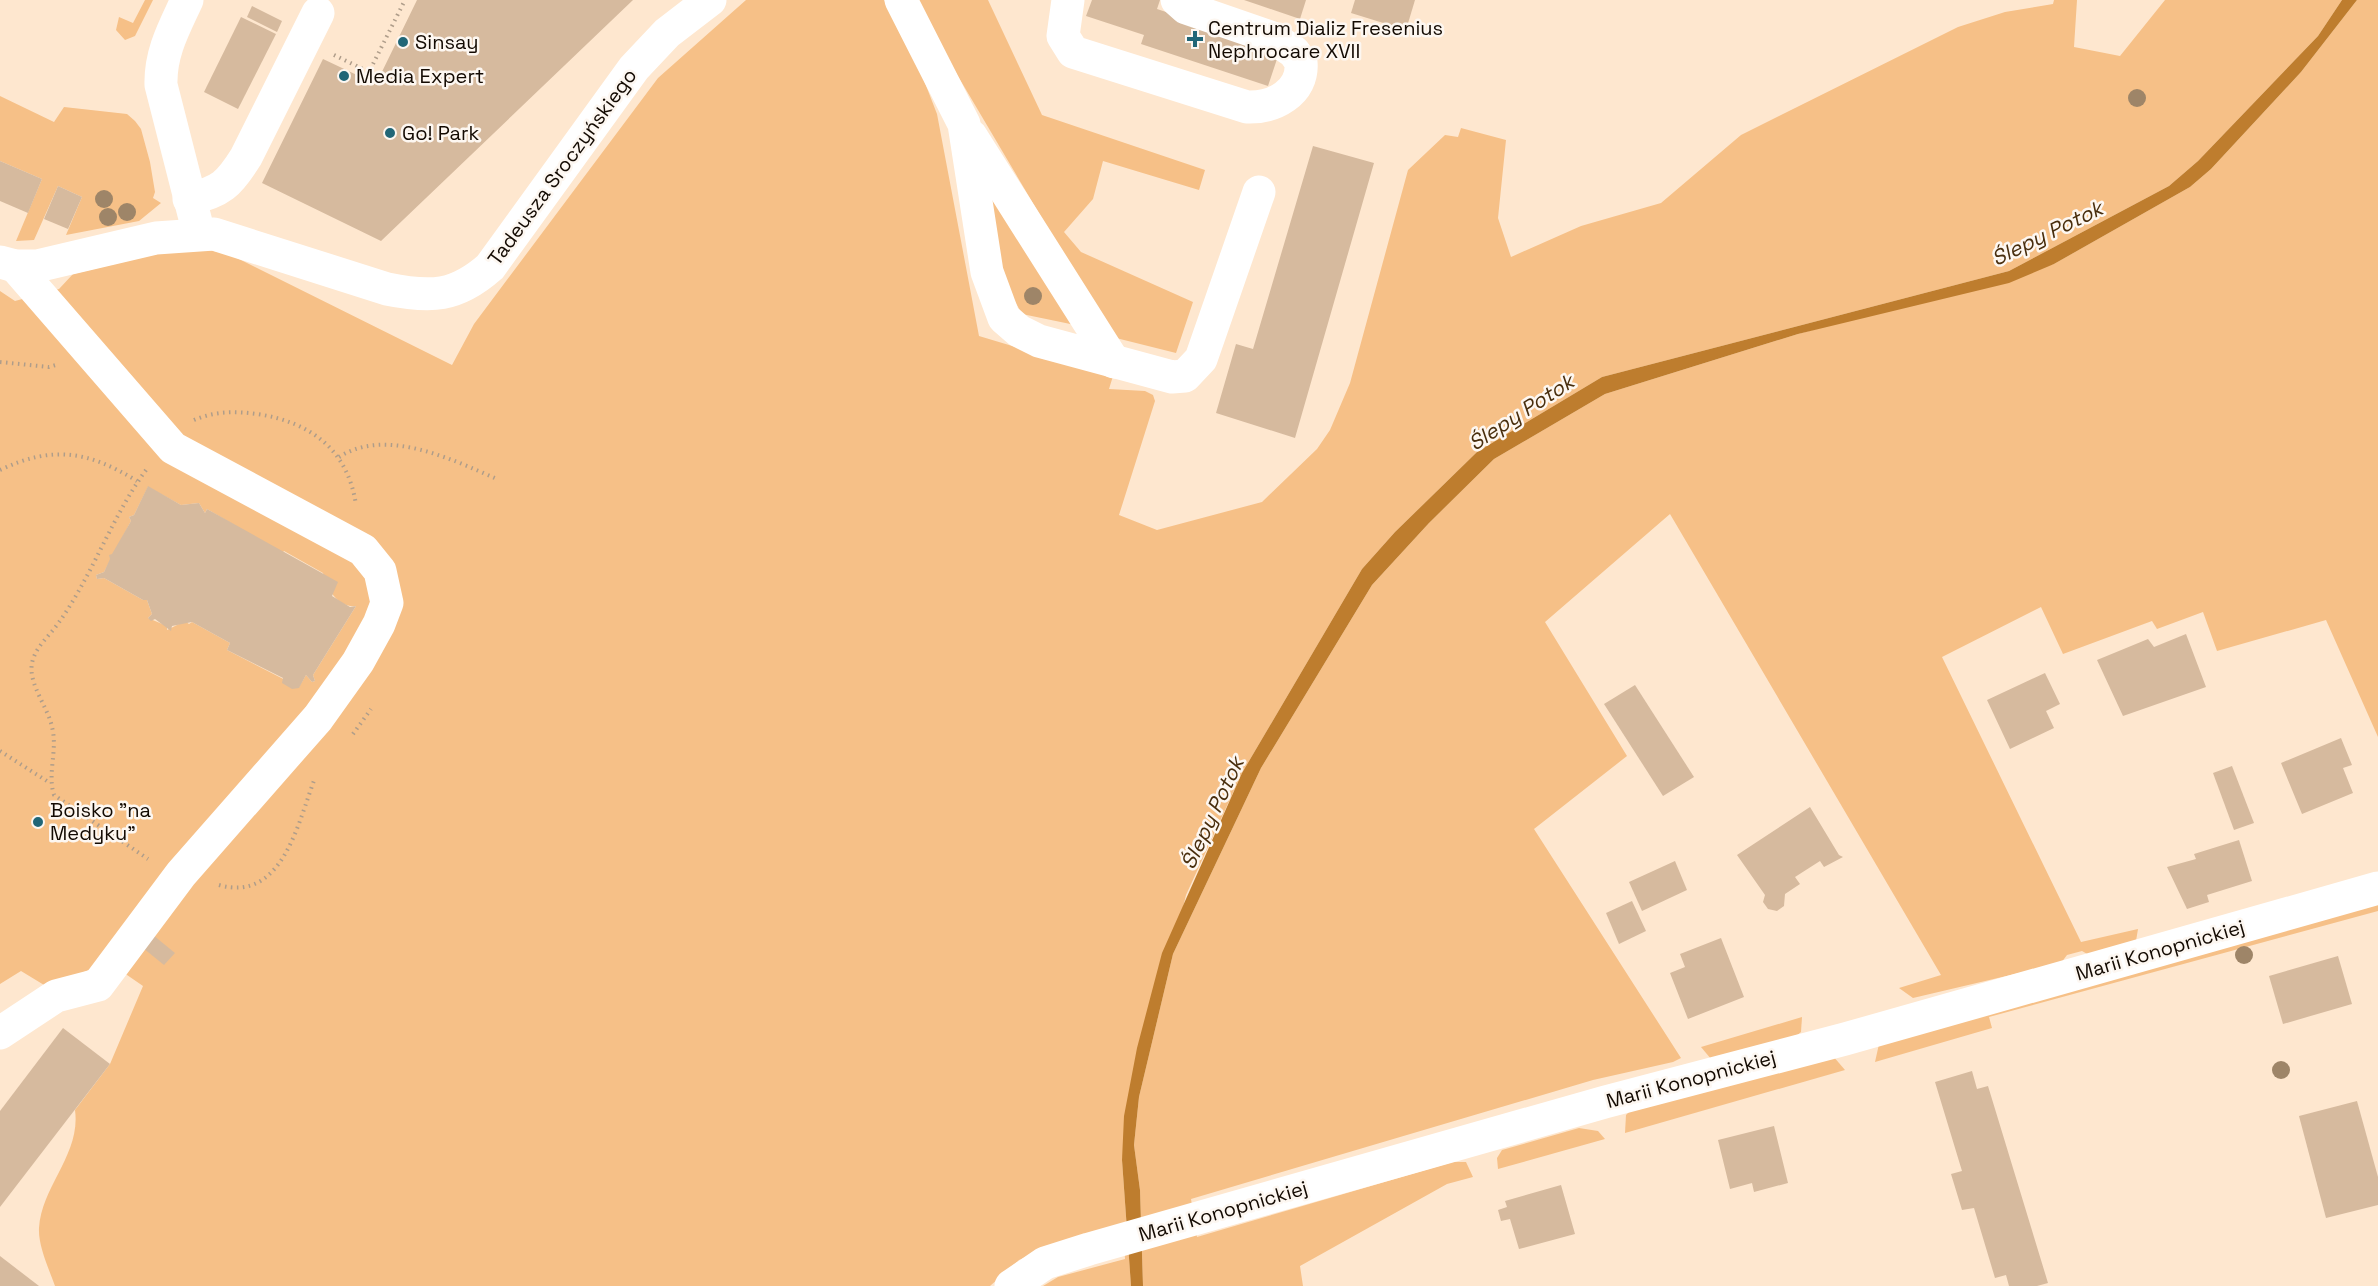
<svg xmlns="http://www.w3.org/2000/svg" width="2378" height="1286" viewBox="0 0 2378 1286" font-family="'Space Grotesk',sans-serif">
<rect width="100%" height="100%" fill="#fee7cf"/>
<!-- green -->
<g fill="#f6c087" fill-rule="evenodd">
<path d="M145,0H153L135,36L125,40L116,30L119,17L133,23Z"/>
<path d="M746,0H884L915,57L937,114L979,336L1113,376L1109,389L1145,391L1153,395L1155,401L1119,515L1157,530L1262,502L1317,449L1330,430L1350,383L1408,170L1445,135L1458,137L1461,128L1506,140L1498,218L1511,257L1581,226L1661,203L1741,135L1958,27L2005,12L2053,4L2054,0H2077L2074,47L2120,56L2165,0H2342L2318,36L2198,161L2169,186L2009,271L1602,377L1477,452L1395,532L1362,569L1242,773L1186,895L1122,1160L1131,1286H1043L1058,1277L1125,1259L1123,1225L1058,1243L1019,1260L990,1286H55C49,1269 38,1246 39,1228C42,1185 81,1154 75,1110L110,1064L143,986L114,966L95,967L49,988L21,971L0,984V291L15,301L59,289L73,274L188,246L229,254L452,365L474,324L658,78ZM148,487L181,505L199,503L205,513L207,509L282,553L284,551L323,573C327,588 337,608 356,606L313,675L315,681L312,682L306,675L299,687L227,650L230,643L192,622L189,624L185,621L167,630V626L148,618L152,614L147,600H143L104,578L97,579L96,575L104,572L131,521L129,517L134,515Z"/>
<path d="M913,0H988L1042,115L1205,170L1199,190L1103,161L1093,199L1064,232L1081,252L1193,302L1176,353L1112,337Z"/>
<path d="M2357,0H2378V737L2326,620L2217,651L2203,612L2157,629L2152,621L2063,654L2041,607L1942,657L2081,942L2138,929L2136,941L2089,955L2082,951L2067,955L2061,963L1913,998L1899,988L1941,975L1670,514L1545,622L1627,756L1534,829L1681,1058L1673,1062L1593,1080L1191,1199L1197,1237L1453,1162H1466L1473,1177L1447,1184L1300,1266L1303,1286H1143L1140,1190L1134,1145L1139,1097L1173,954L1261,768L1372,585L1429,523L1494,459L1605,394L1798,334L2054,264L2190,187L2211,169L2301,72Z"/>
<path d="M0,96L54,122L64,107L127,114L135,121L141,129L150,162L155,192L153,198L161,203L139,221L66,235L82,197L58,186L34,240L16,241L42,179L0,161Z"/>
<path d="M983,172L1080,326L1022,314L998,271Z"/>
<path d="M2378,904V911L1989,1017L1992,1028L1875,1062L1879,1044Z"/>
<path d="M1802,1017L1801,1032L1795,1037L1711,1059L1701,1047Z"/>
<path d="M1833,1056L1845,1070L1625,1133L1626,1115L1631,1110Z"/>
<path d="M1579,1128L1598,1131L1605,1139L1498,1169L1497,1158L1502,1150Z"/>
</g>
<!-- water -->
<path fill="#be7d2e" d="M2342,0H2357L2301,72L2211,169L2190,187L2054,264L2009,283L1798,334L1605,394L1494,459L1429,523L1372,585L1261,768L1173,954L1139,1097L1134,1145L1140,1190L1143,1286H1131L1122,1160L1124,1116L1137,1048L1162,953L1242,773L1362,569L1395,532L1477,452L1602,377L2009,271L2169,186L2198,161L2318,36Z"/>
<!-- building -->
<g fill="#d6ba9e">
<path d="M417,0H633L381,241L262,183L323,59L376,84Z"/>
<path d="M1092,0H1160L1157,9L1280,50L1268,86L1141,44L1144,35L1086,16Z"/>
<path d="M1244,0H1306L1300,19Z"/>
<path d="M1355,0H1415L1406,30L1351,13Z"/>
<path d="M252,6L282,21L277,32L247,17Z"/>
<path d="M241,17L276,34L238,109L204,92Z"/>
<path d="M1313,146L1374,163L1295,438L1216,413L1236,344L1253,349Z"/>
<path d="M0,161L42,179L28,213L0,201Z"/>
<path d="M58,186L82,197L68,229L44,219Z"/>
<path d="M148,486L181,505L199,503L205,513L207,509L338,582L332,596L350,607L356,606L313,675L315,681L312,682L306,675L299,688L292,689L282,683L283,678L227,650L230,643L192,622L172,626L171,631L155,619L151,621L148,618L152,614L147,600H143L104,578L97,579L96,575L104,572L110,559L109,555L112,554L131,521L129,517L134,515Z"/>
<path d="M2186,634L2206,687L2123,716L2097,660L2148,639L2154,647Z"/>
<path d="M2045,673L2060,704L2046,711L2054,728L2010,749L1987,700Z"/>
<path d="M1635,685L1694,777L1663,796L1604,704Z"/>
<path d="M2341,738L2352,765L2343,768L2353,793L2302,814L2281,763Z"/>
<path d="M2232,766L2254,823L2234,830L2213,773Z"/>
<path d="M1810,807L1839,855L1843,857L1824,867L1820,861L1795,877L1800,884L1785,894L1784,906L1777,911L1768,909L1763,902L1765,895L1737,855Z"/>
<path d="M2239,840L2252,881L2207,895L2209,902L2187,909L2167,867L2196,859L2194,854Z"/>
<path d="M1675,861L1687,890L1642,911L1629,882Z"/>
<path d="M1632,901L1646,931L1619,944L1606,913Z"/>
<path d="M153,935L175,953L164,965L143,948Z"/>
<path d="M1721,938L1744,997L1688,1019L1670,973L1685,967L1680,954Z"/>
<path d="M2338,956L2352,1004L2283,1024L2269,976Z"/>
<path d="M63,1028L110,1064L0,1207V1111Z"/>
<path d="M1972,1071L1977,1089L1988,1086L2048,1283L2037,1286H2009L2006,1275L1995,1278L1974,1208L1962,1210L1951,1174L1962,1171L1935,1082Z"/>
<path d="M2357,1101L2378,1177V1205L2326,1218L2299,1116Z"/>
<path d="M1774,1126L1788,1183L1754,1192L1752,1183L1730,1189L1718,1140Z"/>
<path d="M1561,1185L1575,1234L1519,1249L1510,1219L1501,1221L1498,1210L1507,1207L1505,1201Z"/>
<path d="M0,1256L39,1286H0Z"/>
</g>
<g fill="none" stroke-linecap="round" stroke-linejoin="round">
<!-- path -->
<g stroke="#af9d8a" stroke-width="4" stroke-dasharray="1.5 4.5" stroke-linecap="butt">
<path d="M334,55L369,72L405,0"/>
<path d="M0,362L49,367L56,365"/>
<path d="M194,420C215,411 235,411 257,414C311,422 348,450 356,505"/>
<path d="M339,457C386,427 451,459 497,479"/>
<path d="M0,470C53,445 88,451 137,481"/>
<path d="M146,470C111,518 92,577 57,625C48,637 35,648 32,663C28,684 48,707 52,727C58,750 47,773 54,795L148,859"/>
<path d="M353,734L371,709"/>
<path d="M0,751L50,783"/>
<path d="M219,885C283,903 298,822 315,778"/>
</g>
<!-- minor -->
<g stroke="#fff" stroke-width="33">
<path d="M187,0C174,28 160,53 161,85L199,234"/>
<path d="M901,0L964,124L987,272L1004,318L1019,331L1039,341L1172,377L1185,376L1201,359L1259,192"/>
<path d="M1068,0L1063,36L1073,52L1247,107C1273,108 1304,93 1301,62L1294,52L1273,38L1186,8L1177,0"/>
<path d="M971,136L1114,362"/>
<path d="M189,199C221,192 229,184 246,157L318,13"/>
<path d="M0,262L15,266H37L156,238L214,234L387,289C431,298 456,297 490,267L634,68L667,33L710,0"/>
<path d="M0,1033L56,996L98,985L181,874L318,718L358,662L379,624L387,603L380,571L363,550L173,448L15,266"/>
<path d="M1011,1286L1045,1263L1089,1249L1605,1102L1845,1039L2378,888"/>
</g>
</g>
<!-- trees -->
<g fill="#9e8568">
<circle cx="2137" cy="98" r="9"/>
<circle cx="104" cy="199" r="9"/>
<circle cx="127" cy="212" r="9"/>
<circle cx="108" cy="217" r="9"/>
<circle cx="1033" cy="296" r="9"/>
<circle cx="2244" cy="955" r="9"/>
<circle cx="2281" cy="1070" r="9"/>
</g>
<!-- markers -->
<g fill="#216677" stroke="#fdf7f1" stroke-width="2">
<path d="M1192 30h6v6h6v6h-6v6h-6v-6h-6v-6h6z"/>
<circle cx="403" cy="42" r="6"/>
<circle cx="344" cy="76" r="6"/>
<circle cx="390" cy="133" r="6"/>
<circle cx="38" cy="822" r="6"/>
</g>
<g text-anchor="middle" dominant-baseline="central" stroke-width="5" stroke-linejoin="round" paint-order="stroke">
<!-- poi labels -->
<g font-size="20" fill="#130a02" stroke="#fdf7f1" text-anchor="start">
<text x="1208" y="28">Centrum Dializ Fresenius<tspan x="1208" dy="23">Nephrocare XVII</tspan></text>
<text x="415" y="42">Sinsay</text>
<text x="356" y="76">Media Expert</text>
<text x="402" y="133">Go! Park</text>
<text x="50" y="810">Boisko "na<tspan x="50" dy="23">Medyku"</tspan></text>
</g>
<!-- street labels -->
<g font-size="20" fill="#130a02" stroke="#fdf7f1">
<text transform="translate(562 167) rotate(-54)">Tadeusza Sroczyńskiego</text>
<text transform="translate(2160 950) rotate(-16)">Marii Konopnickiej</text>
<text transform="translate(1691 1079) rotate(-15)">Marii Konopnickiej</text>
<text transform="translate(1223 1211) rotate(-16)">Marii Konopnickiej</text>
</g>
<!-- water labels -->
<g font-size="21" font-style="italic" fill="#492e0d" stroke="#fdf7f1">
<text transform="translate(2047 233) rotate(-26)">Ślepy Potok</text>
<text transform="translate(1521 412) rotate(-33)">Ślepy Potok</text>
<text transform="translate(1212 813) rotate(-65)">Ślepy Potok</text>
</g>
</g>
</svg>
